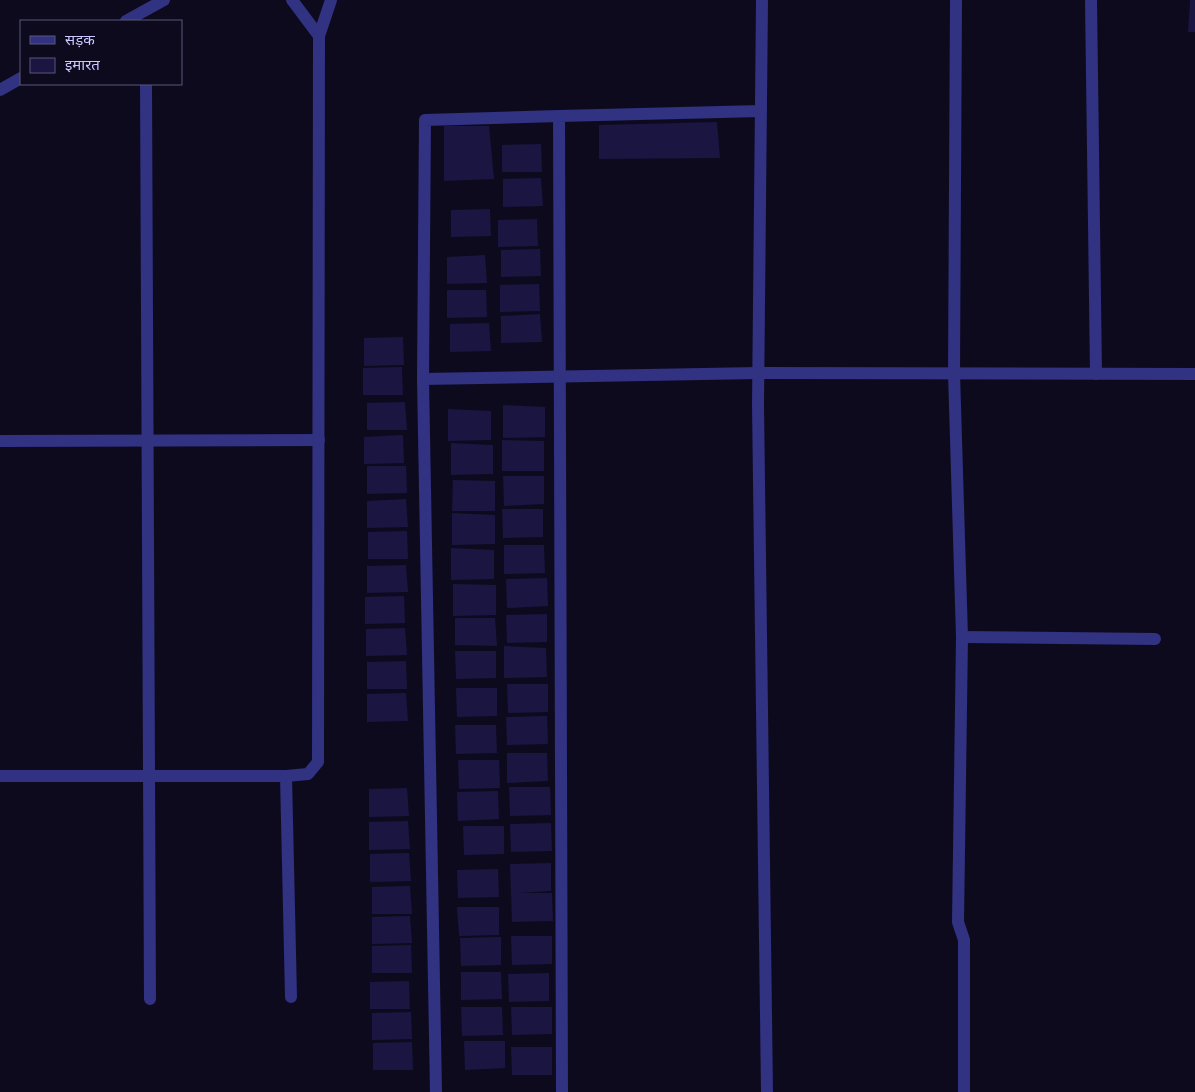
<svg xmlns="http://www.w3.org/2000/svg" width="1195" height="1092" viewBox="0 0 1195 1092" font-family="'Fira Sans Condensed','Noto Sans Devanagari',sans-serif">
<rect width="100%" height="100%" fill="#0d0a1e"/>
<!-- building -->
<g fill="#1b1541">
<path d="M1190,0H1195V32H1188Z"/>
<path d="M717,122L720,158L599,159V125Z"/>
<path d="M444,126H489L494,179L444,181Z"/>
<path d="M541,144L542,172H502V145Z"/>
<path d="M541,178L543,206L503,207V179Z"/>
<path d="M490,209L491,236L451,237V210Z"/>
<path d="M537,219L538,246L498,247V220Z"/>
<path d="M540,249L541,276L501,277V250Z"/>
<path d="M485,255L487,283L447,284V257Z"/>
<path d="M539,284L540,311L500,312V285Z"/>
<path d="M447,290H486L487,317L447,318Z"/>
<path d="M540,314L542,342L501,343V316Z"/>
<path d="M489,323L491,351L450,352V324Z"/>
<path d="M403,337L404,365L364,366V338Z"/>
<path d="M402,367L403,395H363V368Z"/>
<path d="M405,402L407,430H367V403Z"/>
<path d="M503,405L545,407V437L503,438Z"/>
<path d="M448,409L491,411V440L448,441Z"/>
<path d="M403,435L404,463L364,464V437Z"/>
<path d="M502,440L544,441V471H502Z"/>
<path d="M451,443L493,445V474L451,475Z"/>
<path d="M367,466H406L407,493L367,494Z"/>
<path d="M503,476H544V504L504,506Z"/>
<path d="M453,480L495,481V511H452Z"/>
<path d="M406,499L408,527L367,528V501Z"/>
<path d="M502,509H543V537L503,538Z"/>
<path d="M452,513L495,515V544L452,545Z"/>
<path d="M407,531L408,559H368V532Z"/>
<path d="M504,545H544L545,573L504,574Z"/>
<path d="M451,548L494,550V579L451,580Z"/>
<path d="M406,565L408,592L367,593V566Z"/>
<path d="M547,578L548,606L507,608L506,579Z"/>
<path d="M453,584L496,585V615L453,616Z"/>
<path d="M404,596L405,623L365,624V597Z"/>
<path d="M547,614V642L507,643L506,615Z"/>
<path d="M455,618H495L497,646L455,645Z"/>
<path d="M405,628L407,655L366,656V629Z"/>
<path d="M504,646L546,648L547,677L504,678Z"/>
<path d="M455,651H496V678L456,679Z"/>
<path d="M406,661L407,689H367V662Z"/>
<path d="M507,684H548V712L508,713Z"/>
<path d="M456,688H497V716L457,717Z"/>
<path d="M406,693L408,721L367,722V694Z"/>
<path d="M547,716L548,744L507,745L506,717Z"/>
<path d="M455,725H496L497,753L456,754Z"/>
<path d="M507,753H547L548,781L507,783Z"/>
<path d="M458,760H499L500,788L459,789Z"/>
<path d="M509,787H550L551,815L510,816Z"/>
<path d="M407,788L409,816L369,817V789Z"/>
<path d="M498,791L499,819L458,821L457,792Z"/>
<path d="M408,821L410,849L369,850V822Z"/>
<path d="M551,823L552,851L511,852L510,824Z"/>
<path d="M463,826H504V854L464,855Z"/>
<path d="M409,853L411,881L370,882V854Z"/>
<path d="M551,863V891L518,893H552L553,921L512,922L510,864Z"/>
<path d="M498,869L499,897L458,898L457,870Z"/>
<path d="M410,886L412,914H372V887Z"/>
<path d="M457,907H499V935L459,936Z"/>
<path d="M410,916L412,943L372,944V917Z"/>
<path d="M511,936H552V964L512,965Z"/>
<path d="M501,937V965L461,966L460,938Z"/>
<path d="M411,945L412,973H372V946Z"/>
<path d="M461,972H501L502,999L461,1000Z"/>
<path d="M549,973V1001L509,1002L508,974Z"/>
<path d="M409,981L410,1009H370V982Z"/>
<path d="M461,1007H502L503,1035L462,1036Z"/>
<path d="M511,1007H552V1034L512,1035Z"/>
<path d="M411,1012L412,1039L372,1040V1013Z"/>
<path d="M464,1041H505V1068L465,1070Z"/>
<path d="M412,1042L413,1070H373V1043Z"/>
<path d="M511,1047H552V1075H512Z"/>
</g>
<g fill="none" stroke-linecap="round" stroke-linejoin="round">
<!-- minor -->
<g stroke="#313281" stroke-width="12">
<path d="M292,0L319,36"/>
<path d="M762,0L758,405L767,1092"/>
<path d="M956,0L954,373L962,637L958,922L964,940V1092"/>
<path d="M1091,0L1096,374"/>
<path d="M126,21L164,0"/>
<path d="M146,84L150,999"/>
<path d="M0,90L21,78"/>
<path d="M423,379L758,373L1195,374"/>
<path d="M0,441L319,440"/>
<path d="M962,637L1155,639"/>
<path d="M0,776H286L308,774L318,762L319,36L331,0"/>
<path d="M286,776L291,997"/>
<path d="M436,1092L423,379L425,120L559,116"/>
<path d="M562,1092L559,116L761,111"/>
</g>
</g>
<!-- legend -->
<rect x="20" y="20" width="162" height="65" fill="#0d0a1e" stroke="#595678"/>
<rect x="30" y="36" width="25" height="8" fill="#313281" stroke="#595678"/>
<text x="65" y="45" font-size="15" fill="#cbc7ff">सड़क</text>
<rect x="30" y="58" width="25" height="15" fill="#1b1541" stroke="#595678"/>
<text x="65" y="70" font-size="15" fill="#cbc7ff">इमारत</text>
</svg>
